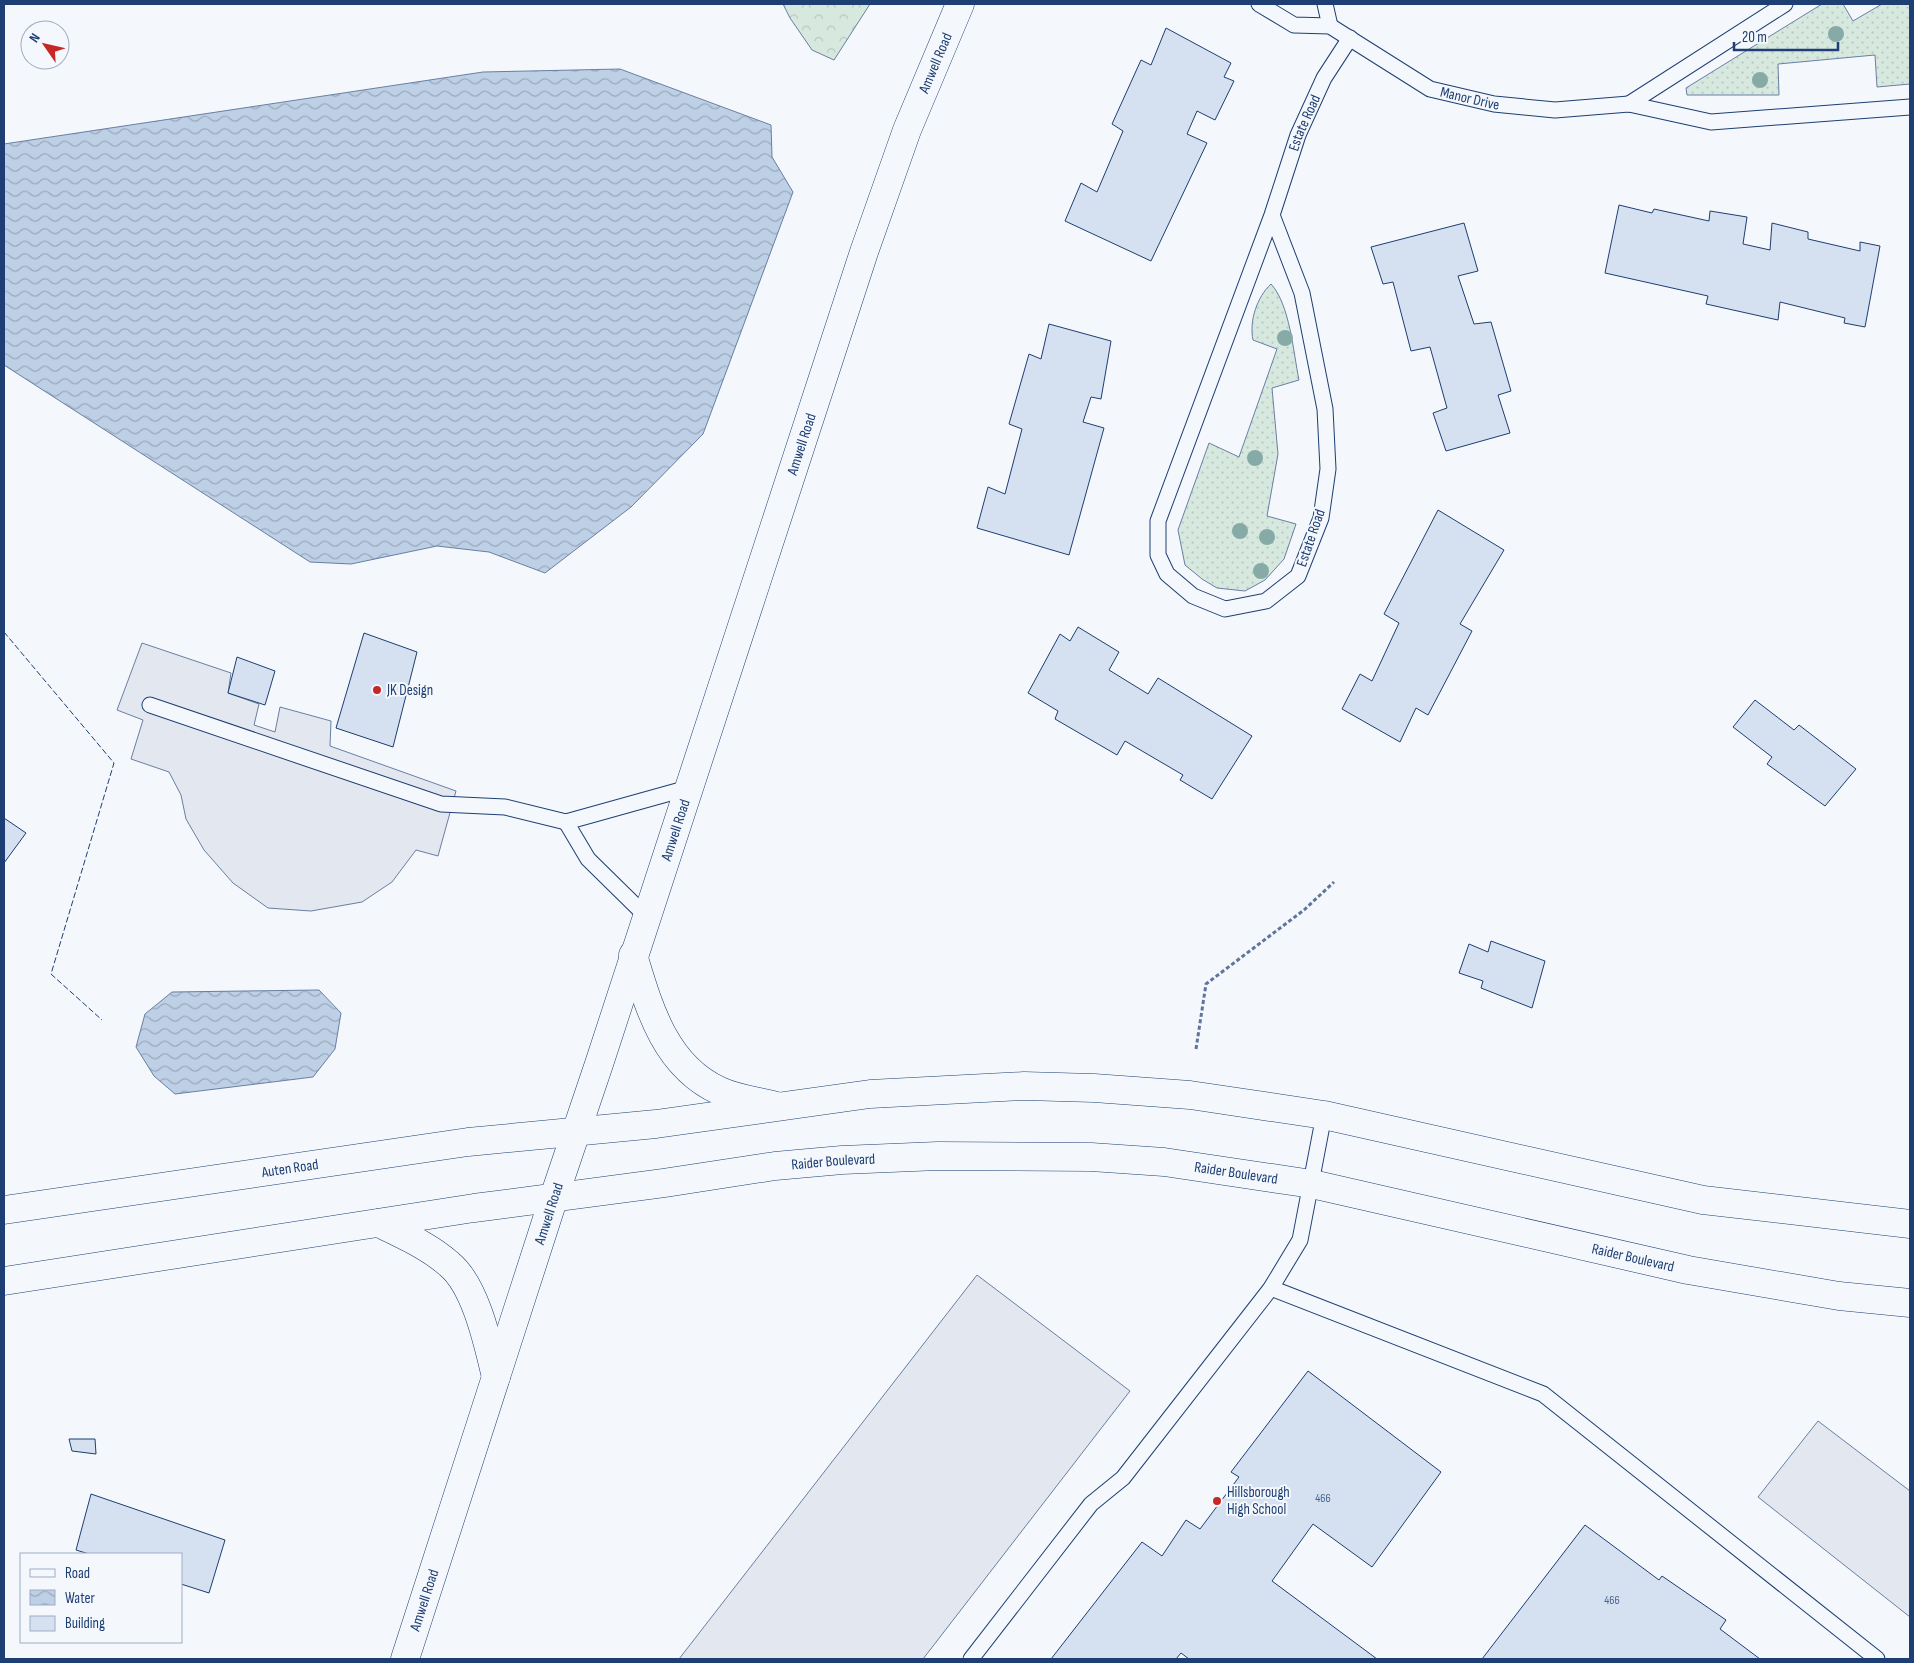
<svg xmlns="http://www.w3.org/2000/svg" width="1914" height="1663" viewBox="0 0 1914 1663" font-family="'Sofia Sans Condensed',sans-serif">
<defs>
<pattern id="grass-dots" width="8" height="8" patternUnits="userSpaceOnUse" patternTransform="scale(1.25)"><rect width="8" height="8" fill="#d7e8df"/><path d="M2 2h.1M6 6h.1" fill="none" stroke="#b8c8c3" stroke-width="1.8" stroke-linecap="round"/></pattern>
<pattern id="forest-crowns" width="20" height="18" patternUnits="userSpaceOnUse" patternTransform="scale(1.25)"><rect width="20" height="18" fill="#d7e8df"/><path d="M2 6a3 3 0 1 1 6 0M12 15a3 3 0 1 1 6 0" fill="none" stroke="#b8c8c3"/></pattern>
<pattern id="water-waves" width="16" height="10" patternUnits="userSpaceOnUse" patternTransform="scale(1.25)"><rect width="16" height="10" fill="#bed0e5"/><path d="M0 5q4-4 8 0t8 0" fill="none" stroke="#9aaabe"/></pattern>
</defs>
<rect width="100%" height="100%" fill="#f4f7fb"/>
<!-- grass -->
<g fill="url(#grass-dots)" stroke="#687fa3">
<path d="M1822,4H1843L1853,21L1882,4H1910V84L1877,87L1875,55L1778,64L1779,95H1687L1686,88Z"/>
<path d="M1271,284C1290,305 1293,351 1299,380L1272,388L1278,454L1267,516L1296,524L1284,559L1265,580L1245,591L1217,588L1202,579L1185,565L1178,530L1209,443L1239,457L1277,349L1253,340C1249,321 1257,297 1271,284Z"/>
</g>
<!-- forest -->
<path fill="url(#forest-crowns)" stroke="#687fa3" d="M783,4H870L834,60L812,50L790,18Z"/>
<!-- parking -->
<g fill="#e3e8f0" stroke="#687fa3">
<path d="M142,643L231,673L228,693L259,704L254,725L275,732L280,707L331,721L330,746L456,791L438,856L416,850L392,882L362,902L311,911L268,908L233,883L204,850L186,819L181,795L169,772L131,759L143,720L117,710Z"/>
<path d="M977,1275L1130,1391L923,1659H679Z"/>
<path d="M1818,1421L1910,1491V1617L1758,1497Z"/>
</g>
<!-- water -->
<g fill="url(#water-waves)" stroke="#687fa3">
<path d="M620,69L771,125L772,157L793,192L703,434L631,507L545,573L489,552L437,546L351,564L310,562L4,365V144L483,72Z"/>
<path d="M319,990L341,1013L335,1049L313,1077L175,1094L154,1076L136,1047L145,1014L172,992Z"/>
</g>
<!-- building -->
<g fill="#d5e0f0" stroke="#1d3f73">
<path d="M1166,28L1231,63L1224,77L1234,81L1215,120L1197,111L1187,134L1207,143L1151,261L1065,221L1081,183L1097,192L1123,131L1112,124L1141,60L1151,65Z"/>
<path d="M1619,205L1652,213L1654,209L1709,221L1710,211L1747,217L1743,244L1770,250L1772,223L1808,232V239L1860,251V242L1880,246L1865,327L1844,323L1845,318L1780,302L1778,320L1706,304L1708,296L1605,273Z"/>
<path d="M1464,223L1478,271L1458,276L1474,324L1491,322L1511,391L1498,395L1510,433L1446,451L1433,413L1447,408L1430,347L1411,351L1393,282L1383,284L1371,247Z"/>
<path d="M1049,324L1111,341L1101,399L1091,397L1083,422L1104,428L1069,555L977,528L988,487L1005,494L1022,429L1009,424L1029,354L1041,359Z"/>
<path d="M1438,510L1504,550L1460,624L1472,631L1428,715L1416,708L1400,742L1342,709L1360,674L1372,681L1399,623L1384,614Z"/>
<path d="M1078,627L1119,652L1109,670L1148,694L1158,678L1252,736L1212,799L1180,780L1183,775L1125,741L1117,755L1055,719L1058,711L1028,693L1060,634L1070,641Z"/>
<path d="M364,633L417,652L393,747L336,728Z"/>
<path d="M237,657L275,671L265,705L228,693Z"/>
<path d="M1755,700L1794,730L1799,725L1856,769L1825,806L1767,764L1772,757L1733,727Z"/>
<path d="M4,818L26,833L4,863Z"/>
<path d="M1491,941L1545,961L1532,1008L1481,988L1483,981L1459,973L1469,944L1488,952Z"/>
<path d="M1308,1371L1441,1472L1372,1567L1313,1524L1272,1581L1377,1659H1189L1181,1653L1176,1659H1051L1142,1542L1162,1556L1186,1520L1200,1529L1239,1477L1231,1472Z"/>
<path d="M69,1439H95L96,1454L72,1451Z"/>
<path d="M91,1494L225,1540L209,1593L181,1584V1554H89L76,1550Z"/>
<path d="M1585,1525L1659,1580L1662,1576L1726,1620L1720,1629L1760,1659H1482Z"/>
</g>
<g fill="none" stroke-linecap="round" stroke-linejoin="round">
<!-- service casing -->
<g stroke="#1d3f73" stroke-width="17">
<g id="service">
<path id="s1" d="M1259,4L1294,25L1330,26L1430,89L1494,104L1555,110L1629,104L1711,122L1910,107"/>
<path d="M1325,4L1330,26"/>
<path d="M1629,104L1785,4"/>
<path id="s2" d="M1272,215L1302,293L1325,409L1328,469L1321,518L1298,576L1266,601L1225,609L1193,596L1167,574L1158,555V521L1272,215L1298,135L1324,78L1350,38"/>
<path d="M150,705L441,804L505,807L566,822L688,788"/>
<path d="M566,822L588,859L646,916"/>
<path d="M1271,1288L1543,1394L1877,1659"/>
<path d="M971,1659L1091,1504L1123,1478L1271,1288L1300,1240L1324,1115"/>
</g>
</g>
<!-- tertiary casing -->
<g stroke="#1d3f73" stroke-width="29">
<g id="tertiary">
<path id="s3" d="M4,1210L468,1142L656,1124L870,1094L1024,1086L1094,1088L1190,1095L1324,1115L1703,1200L1910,1224"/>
<path id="s4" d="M4,1281L474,1208L664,1183L775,1166L842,1160L938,1156L1091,1157L1164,1162L1312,1184L1688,1270L1839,1296L1910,1303"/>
</g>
</g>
<!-- secondary casing -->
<g stroke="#1d3f73" stroke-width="29">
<g id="secondary">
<path d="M633,955C649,1008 665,1066 720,1091C737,1099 758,1101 776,1106"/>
<path d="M379,1223C403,1235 429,1246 449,1264C476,1286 488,1344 496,1377"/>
<path id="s5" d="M405,1659L554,1197L599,1064L864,252L907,130L960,4"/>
</g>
</g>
<!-- path -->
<path stroke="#5e769c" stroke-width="3" stroke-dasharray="4 2.5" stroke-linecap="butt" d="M1196,1049L1206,984L1304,910L1334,882"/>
<!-- service -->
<use href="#service" stroke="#f4f7fb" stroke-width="15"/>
<!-- tertiary -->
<use href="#tertiary" stroke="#f4f7fb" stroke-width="28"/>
<!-- secondary -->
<use href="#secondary" stroke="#f4f7fb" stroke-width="28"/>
<!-- fence -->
<path stroke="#1d3f73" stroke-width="1" stroke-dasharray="6 2.5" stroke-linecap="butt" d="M4,632L114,763L51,974L102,1020"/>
</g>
<!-- trees -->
<g fill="#86aba6">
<circle cx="1836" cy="34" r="8"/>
<circle cx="1760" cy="80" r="8"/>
<circle cx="1285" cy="338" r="8"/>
<circle cx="1255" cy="458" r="8"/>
<circle cx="1240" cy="531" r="8"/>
<circle cx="1267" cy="537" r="8"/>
<circle cx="1261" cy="571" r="8"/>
</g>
<!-- markers -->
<g fill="#c62828" stroke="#f4f7fb" stroke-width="2">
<circle cx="377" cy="690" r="5"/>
<circle cx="1217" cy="1501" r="5"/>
</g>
<g text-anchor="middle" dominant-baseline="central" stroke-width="4" stroke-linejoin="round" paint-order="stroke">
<!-- number labels -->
<g font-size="12" fill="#4b6792">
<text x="1323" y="1498">466</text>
<text x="1612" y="1600">466</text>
</g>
<!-- street labels -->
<g font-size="15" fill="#1d3f73" stroke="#f4f7fb">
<text stroke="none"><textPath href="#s5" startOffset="1682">Amwell Road</textPath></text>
<text stroke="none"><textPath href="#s1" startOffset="236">Manor Drive</textPath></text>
<text stroke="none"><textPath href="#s2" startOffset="1004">Estate Road</textPath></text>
<text stroke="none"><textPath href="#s5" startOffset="1278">Amwell Road</textPath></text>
<text transform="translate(1311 538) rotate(-71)">Estate Road</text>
<text stroke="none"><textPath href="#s5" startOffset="872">Amwell Road</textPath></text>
<text stroke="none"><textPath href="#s4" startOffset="838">Raider Boulevard</textPath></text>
<text stroke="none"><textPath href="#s3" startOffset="289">Auten Road</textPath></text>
<text stroke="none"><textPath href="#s4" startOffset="1242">Raider Boulevard</textPath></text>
<text stroke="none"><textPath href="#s5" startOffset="468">Amwell Road</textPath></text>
<text stroke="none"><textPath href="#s4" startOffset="1648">Raider Boulevard</textPath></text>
<text stroke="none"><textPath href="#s5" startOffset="62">Amwell Road</textPath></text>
</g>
<!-- poi labels -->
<g font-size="15" fill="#1d3f73" stroke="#f4f7fb" text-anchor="start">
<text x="387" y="690">JK Design</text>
<text x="1227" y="1492">Hillsborough<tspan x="1227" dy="17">High School</tspan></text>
</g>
</g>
<!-- border -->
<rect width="1914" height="1663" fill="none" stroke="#1d3f73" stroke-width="10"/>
<!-- legend -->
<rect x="20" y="1553" width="162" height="90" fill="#f4f7fb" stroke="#9eadc5"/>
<rect x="30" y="1569" width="25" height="8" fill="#f4f7fb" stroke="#9eadc5"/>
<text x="65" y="1578" font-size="15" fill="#1d3f73">Road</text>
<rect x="30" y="1590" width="25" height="15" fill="url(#water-waves)" stroke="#9eadc5"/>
<text x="65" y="1603" font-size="15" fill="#1d3f73">Water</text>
<rect x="30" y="1616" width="25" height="15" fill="#d5e0f0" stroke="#9eadc5"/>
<text x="65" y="1628" font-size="15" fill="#1d3f73">Building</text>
<!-- north arrow -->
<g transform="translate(45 45) rotate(304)"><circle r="24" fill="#f4f7fb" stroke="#9eadc5"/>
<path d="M0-4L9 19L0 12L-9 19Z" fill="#c62828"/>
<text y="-8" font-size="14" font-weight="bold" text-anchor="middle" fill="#1d3f73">N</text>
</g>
<!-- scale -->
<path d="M1734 42v8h104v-8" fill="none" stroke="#1d3f73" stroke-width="2.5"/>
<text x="1742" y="42" font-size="15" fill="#1d3f73" stroke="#f4f7fb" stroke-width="4" paint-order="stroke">20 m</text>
</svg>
